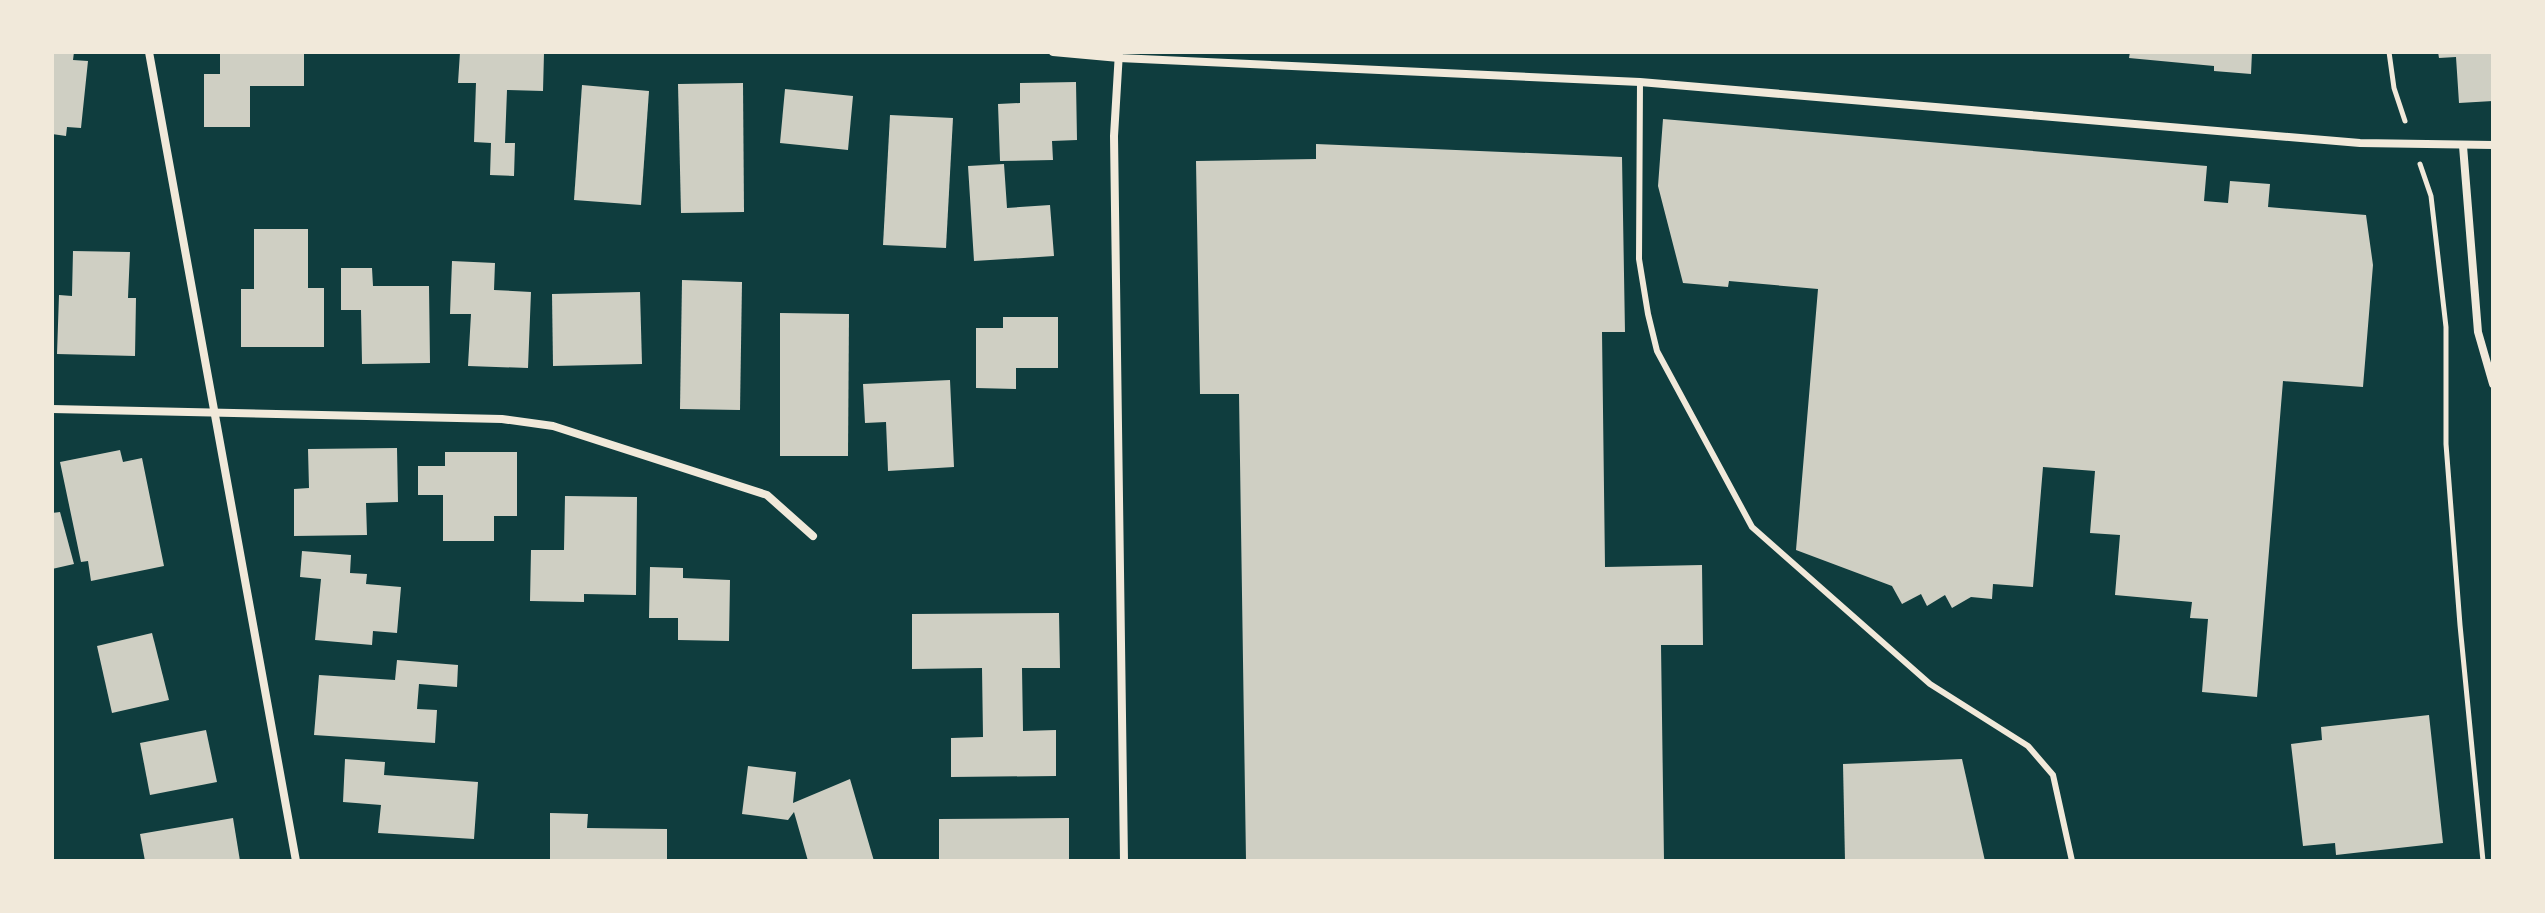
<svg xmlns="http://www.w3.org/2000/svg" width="2545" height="913" viewBox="0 0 2545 913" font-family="Georgia,serif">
<rect width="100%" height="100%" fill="#0f3d3e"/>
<!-- building -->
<g fill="#cfcfc3">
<path d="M52,52H74L73,60L88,61L81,128L67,127L66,136L52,134Z"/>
<path d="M220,52L304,53V86H250V127H204V74H220Z"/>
<path d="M460,52L544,53L543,91L507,90L505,143H515L514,176L490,175L491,143L474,142L476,83H458Z"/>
<path d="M2130,52H2252L2251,74L2214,71V66L2129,58Z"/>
<path d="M2438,52H2493V101L2459,103L2456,57L2439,58Z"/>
<path d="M1076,82L1077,140L1052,141L1053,160L1000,161L998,104L1020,103V83Z"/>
<path d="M743,83L744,212L681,213L678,84Z"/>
<path d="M582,85L649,91L641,205L574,200Z"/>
<path d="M785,89L853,96L848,150L780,143Z"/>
<path d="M890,115L953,118L946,248L883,245Z"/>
<path d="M1663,119L2207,166L2204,201L2228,203L2230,181L2270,184L2268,207L2366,215L2373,265L2363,387L2283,381L2257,697L2202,692L2208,619L2190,618L2192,602L2115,595L2120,535L2090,533L2095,471L2043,467L2033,587L1993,584L1992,599L1971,597L1952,608L1945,595L1927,606L1921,594L1902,604L1892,586L1796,550L1818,289L1729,281L1728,287L1683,283L1658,186Z"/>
<path d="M1316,144L1622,157L1625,332H1602L1605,567L1702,565L1703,645H1661L1664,861H1246L1239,394H1200L1196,161L1316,159Z"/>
<path d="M1004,164L1007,208L1050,205L1054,256L974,261L968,166Z"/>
<path d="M254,229H308V288H324V347H241V289H254Z"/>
<path d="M73,251L130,252L128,298H136L135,356L57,354L59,295L72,296Z"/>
<path d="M452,261L495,263L494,290L531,292L528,368L468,366L471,314H450Z"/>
<path d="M341,268H372L373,286H429L430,363L362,364L361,310H341Z"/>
<path d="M682,280L742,282L740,410L680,409Z"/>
<path d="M640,292L642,364L553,366L552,294Z"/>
<path d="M780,313L849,314L848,456H780Z"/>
<path d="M1003,317H1058V368H1016V389L976,388V328H1003Z"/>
<path d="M950,380L954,467L888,471L886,422L865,423L863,384Z"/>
<path d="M397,448L398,502L366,503L367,535L294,536V489L309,488L308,449Z"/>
<path d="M120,450L123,462L142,458L164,566L91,581L88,561L81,562L60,462Z"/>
<path d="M445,452H517V516H494V541H443V495H418V466H445Z"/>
<path d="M565,496L637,497L636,595L584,594V602L530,601L531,550H564Z"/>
<path d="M60,512L74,564L52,569V513Z"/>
<path d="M302,551L351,555L350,573L367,574L366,584L401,587L397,633L373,631L372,645L315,640L321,579L300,577Z"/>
<path d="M650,567L683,568V578L730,580L729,641L678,640V618H649Z"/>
<path d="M1059,613L1060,668H1022L1023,731L1056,730V776L951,777V738L983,737L982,668L912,669V614Z"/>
<path d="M152,633L169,700L112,713L97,646Z"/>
<path d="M397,660L458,665L457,687L419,684L417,709L437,710L435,743L314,735L319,675L395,680Z"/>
<path d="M2429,715L2443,843L2336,855L2335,843L2303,846L2291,744L2322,740L2321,727Z"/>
<path d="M206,730L217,782L150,795L140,743Z"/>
<path d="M345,759L385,762L384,775L478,782L474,839L378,833L381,805L343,802Z"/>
<path d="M1962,759L1985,861H1845L1843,764Z"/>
<path d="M748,766L796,772L793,803L850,779L874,861H808L794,812L788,820L742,814Z"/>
<path d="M550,813L588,814L587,828L667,829V861H550Z"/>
<path d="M233,818L240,861H145L140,834Z"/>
<path d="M1069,818V861H939V819Z"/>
</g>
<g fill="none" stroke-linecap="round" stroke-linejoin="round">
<!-- path -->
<g stroke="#f1e9da" stroke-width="5">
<path d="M2389,52L2394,88L2405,121"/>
<path d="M2420,164L2431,196L2446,327V444L2460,625L2483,861"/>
</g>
<!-- service -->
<path stroke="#f1e9da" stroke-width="6" d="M1640,82L1639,259L1648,314L1657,351L1752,527L1930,684L2028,746L2053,775L2072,861"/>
<!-- minor -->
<g stroke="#f1e9da" stroke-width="8">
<path d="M149,52L296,861"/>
<path d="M1053,52L1119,58L1640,82L2360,143L2493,145"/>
<path d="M1119,52L1114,136L1124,861"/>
<path d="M2463,146L2478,332L2493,384"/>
<path d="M52,409L502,419L553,426L767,495L813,536"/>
</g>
</g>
<!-- border -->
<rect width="2545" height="913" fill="none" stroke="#f1e9da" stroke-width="108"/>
</svg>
